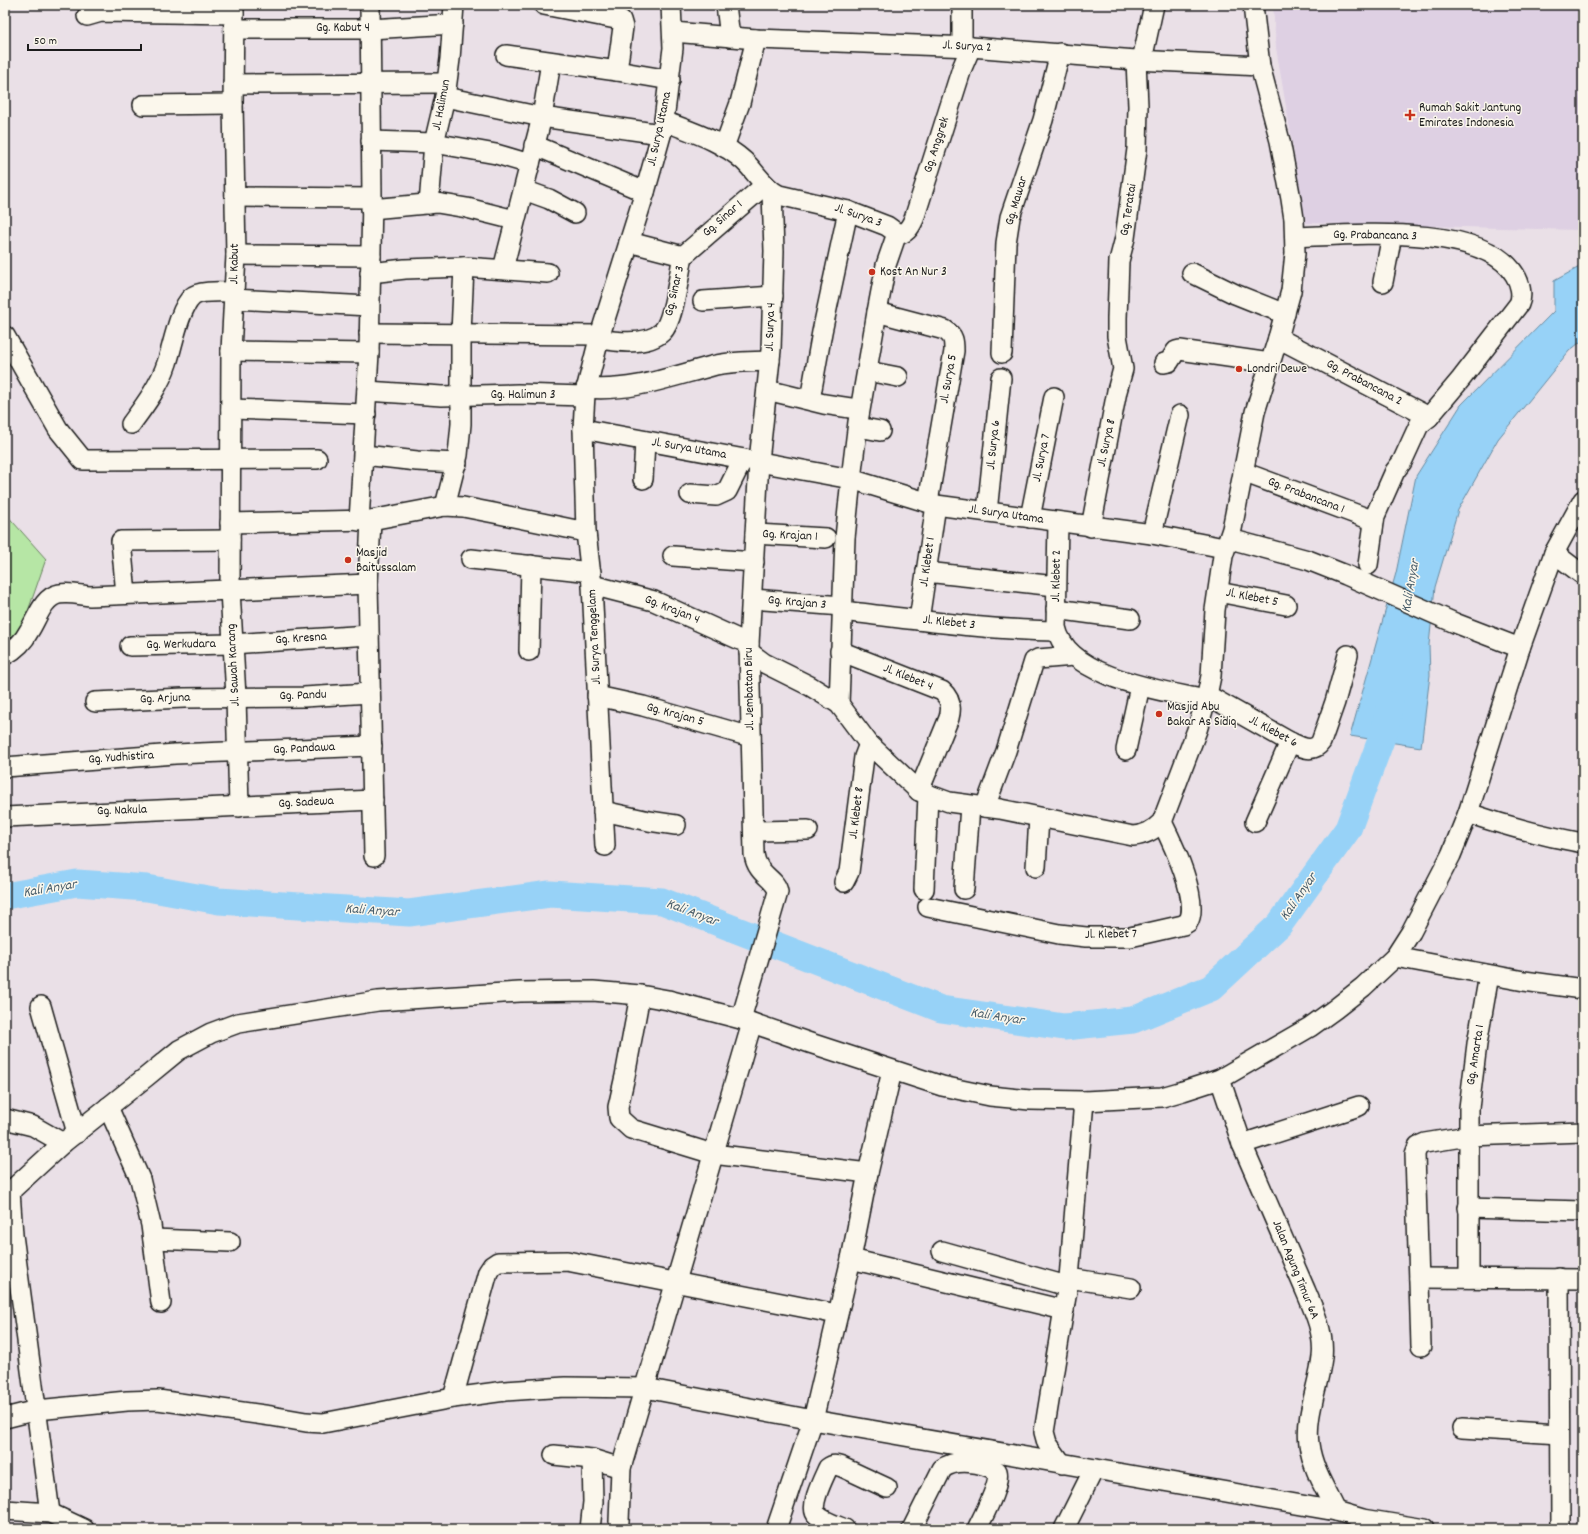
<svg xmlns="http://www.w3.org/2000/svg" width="1588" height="1534" viewBox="0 0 1588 1534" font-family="Dekko,sans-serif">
<rect width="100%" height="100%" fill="#eae0e7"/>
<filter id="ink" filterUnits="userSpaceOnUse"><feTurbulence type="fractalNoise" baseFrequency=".025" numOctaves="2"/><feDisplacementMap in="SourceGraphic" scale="8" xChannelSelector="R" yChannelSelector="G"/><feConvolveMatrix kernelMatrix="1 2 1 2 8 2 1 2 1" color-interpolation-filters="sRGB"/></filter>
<g filter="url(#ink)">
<!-- built -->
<path fill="#ded0e3" d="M1273,5H1583V225L1578,230L1306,223L1276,48Z"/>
<!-- green -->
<path fill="#b6e6a5" stroke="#698160" d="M5,513L46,559L19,637L5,642Z"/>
<!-- water -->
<path fill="#97d2f7" stroke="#66899f" d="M1583,265V340L1569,351L1498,439L1458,510L1435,587L1429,645L1430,675L1421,747L1350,736L1396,573L1416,476L1461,405L1554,311V281Z"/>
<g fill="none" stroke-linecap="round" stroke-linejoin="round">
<!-- river -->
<path stroke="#97d2f7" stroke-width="27" d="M5,896L77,883L147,888L219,901L409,913L550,894L662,901L941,1009L1064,1027L1133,1020L1211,988L1279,925L1348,829L1385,729L1390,705"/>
<!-- minor casing -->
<g stroke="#1c1c1c" stroke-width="22">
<g id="minor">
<path d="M234,5L233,104L236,255L231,351L230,590L236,697L239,807"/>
<path d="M671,5L673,48L663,128L645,192L600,335L585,394L583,429L851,479L936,505L1152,534L1224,548"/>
<path d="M726,5L730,37"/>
<path d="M962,5V46"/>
<path d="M87,16L101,12L234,14"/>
<path d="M234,29H370L453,24"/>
<path d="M673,32L756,39L971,47L1136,60L1260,66"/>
<path d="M506,55L617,71L623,27L621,20L544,5"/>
<path d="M1142,60L1154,5"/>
<path d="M617,71L670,80"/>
<path d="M233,84L446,83"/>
<path d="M445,97L542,117L661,134"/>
<path d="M143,105L233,104"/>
<path d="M664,121C692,132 722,141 744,161C756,172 764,188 779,195L848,211L887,226L894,231L896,233L895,239L886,265L877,312L858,422L851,479L845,538L839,704"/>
<path d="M371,141L434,143L496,154L530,164"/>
<path d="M534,145L645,192"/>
<path d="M724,147L740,103L756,39"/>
<path d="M524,190L549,199L575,213"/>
<path d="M235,197L372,198"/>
<path d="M429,204L434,143L445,97L450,59L454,5"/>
<path d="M371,209L437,203L467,208L515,220"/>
<path d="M896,235C906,234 910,228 914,219L962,68L971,47"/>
<path d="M1295,237C1349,235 1483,222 1515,275C1520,283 1523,295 1519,304L1461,379L1429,417L1419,425L1402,462L1395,471L1375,516L1368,565"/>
<path d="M629,242L683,256"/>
<path d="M236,255L371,256"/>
<path d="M683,256L765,185"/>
<path d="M503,269L542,117L551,62"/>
<path d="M370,273L405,269L464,267L548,273"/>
<path d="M1192,273L1235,294L1285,314"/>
<path d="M1383,282L1392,235"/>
<path d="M234,299L369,306"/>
<path d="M703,301L773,296"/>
<path d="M877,312L945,330C954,336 954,341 954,351L928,502"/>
<path d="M369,333L600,335"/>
<path d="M5,336L58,429L83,460L317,459"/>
<path d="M1278,338L1429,417"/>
<path d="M599,339C617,342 647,346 662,332C674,321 679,273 683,256"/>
<path d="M231,351L369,353"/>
<path d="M1002,353L1006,243L1010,217L1043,120L1060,53"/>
<path d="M1164,363L1169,362L1176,351L1180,350L1270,363"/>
<path d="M867,371L898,377"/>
<path d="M586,388C631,392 670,377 712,366C731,361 750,362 770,361"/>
<path d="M767,390L824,404L857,409"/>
<path d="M367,391L442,396L518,394L584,396"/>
<path d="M810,400L822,332L848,211"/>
<path d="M231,409L366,414"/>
<path d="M131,424C145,405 160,385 167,363C173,345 179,309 192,297C199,290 224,292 234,292"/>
<path d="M858,427L880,431"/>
<path d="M583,429L586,532L592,585L605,846"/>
<path d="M364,455L417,461L457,463"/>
<path d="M1243,472L1369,519"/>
<path d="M643,479L645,441"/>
<path d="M690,494L716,496L727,491L743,459"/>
<path d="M445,506L458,455L461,424V333L464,267"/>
<path d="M987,512L1001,378"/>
<path d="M1030,518L1054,397"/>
<path d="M371,520L368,584L374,856"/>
<path d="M359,521L369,353L372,198L370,5"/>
<path d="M1058,522L1056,627C1066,678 1164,691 1206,700"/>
<path d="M230,523L371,520L445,506L463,507L494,513L586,532"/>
<path d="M1091,527L1117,391L1123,369L1117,336V318L1119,261L1125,238L1137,149L1138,106L1136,60"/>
<path d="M755,534L826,538"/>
<path d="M1152,534L1180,415"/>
<path d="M1230,539L1308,560L1346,575L1455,623L1520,648"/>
<path d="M1554,553L1583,575"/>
<path d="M673,556L754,562"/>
<path d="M471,559L591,572"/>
<path d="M926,572L1056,586"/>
<path d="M592,585L654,601L749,644"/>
<path d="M1218,592L1286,605"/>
<path d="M126,594L121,541L230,540"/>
<path d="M752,599L842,606"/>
<path d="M1056,609L1130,619"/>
<path d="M842,611C913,619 985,630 1056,631"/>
<path d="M919,620L936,505"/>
<path d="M130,646L232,644L369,635"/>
<path d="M529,651L531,565"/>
<path d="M840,651L942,691C951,699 952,707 949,718L919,791"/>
<path d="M749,652L764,663L810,686L839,704L869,744L919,791L949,802L1000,809L1133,836C1145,835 1153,831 1162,822L1197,730L1206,700L1211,676L1215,610L1223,556L1232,529L1255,412L1278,338L1291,291L1295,253L1294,219L1291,199L1280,141L1260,66L1253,5"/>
<path d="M5,655C14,650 24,641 29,631C37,619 43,597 59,594C70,592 80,595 90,596L368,584"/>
<path d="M1207,695L1290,742C1301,747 1313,754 1321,742L1335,702L1348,655"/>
<path d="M597,696L643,706L751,737"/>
<path d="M95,702L184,698L304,697L370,693"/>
<path d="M1126,750L1140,686"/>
<path d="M5,767L175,754L372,746"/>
<path d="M985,807L1006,751L1034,661L1038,659L1074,656"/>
<path d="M603,811L649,821L676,825"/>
<path d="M1468,813C1506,826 1543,836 1583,843"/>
<path d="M5,817L373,800"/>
<path d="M1255,822L1290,742"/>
<path d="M754,831L808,830"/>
<path d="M1036,867L1039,818"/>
<path d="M844,882L849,872L864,757L869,744"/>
<path d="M924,889L928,795"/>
<path d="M964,889L970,806"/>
<path d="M928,907L1059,934L1086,937H1130L1183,925L1188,922C1201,902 1172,842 1162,822"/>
<path d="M1395,957L1524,981L1583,989"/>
<path d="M640,995L625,1076L618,1107L619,1118L631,1129L713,1154L868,1173"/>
<path d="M41,1006L77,1133"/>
<path d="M741,1019L778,892C776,878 757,876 754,854L749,644L759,461L771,350L774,251L772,192"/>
<path d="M1220,1079L1242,1144L1304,1287C1313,1308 1325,1333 1322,1357C1319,1385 1305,1415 1309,1444C1312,1468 1326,1490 1336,1511"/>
<path d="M108,1107L140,1179L151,1225L161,1303"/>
<path d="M5,1119L33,1126L63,1143"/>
<path d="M1242,1144L1359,1106"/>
<path d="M10,1191L13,1235L50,1513"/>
<path d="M5,1196L63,1143L146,1077L179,1050L211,1033L238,1023L378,1001L520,992L593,991L640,995L668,1000L741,1019L810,1043L942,1086L990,1096L1030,1100L1084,1101L1162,1097L1183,1091L1220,1079L1310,1027L1335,1009L1363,987L1395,957L1411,932L1451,855L1468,813L1520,648L1554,553L1583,500"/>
<path d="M1468,1208L1583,1211"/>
<path d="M153,1239L230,1242"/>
<path d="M942,1251L1067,1286"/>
<path d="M851,1259L1064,1310"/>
<path d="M1069,1278L1131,1288"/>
<path d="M1419,1278L1583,1279"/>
<path d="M1469,1278V1108L1477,1044L1489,975"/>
<path d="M1559,1278L1560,1529"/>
<path d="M1421,1346L1415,1154L1418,1146L1425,1143L1468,1136L1583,1132"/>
<path d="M453,1398L488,1272L492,1266L498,1262L567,1261L837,1314"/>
<path d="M5,1418L37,1410L127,1401L158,1400L271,1416L306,1422L323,1423L453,1398L505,1391L565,1387L645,1388L813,1420L1336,1511L1363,1519L1425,1529"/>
<path d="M1462,1428L1559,1434"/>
<path d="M554,1455L592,1459L621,1468"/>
<path d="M1062,1464L1047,1443L1044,1432L1069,1278L1084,1101"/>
<path d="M5,1510L50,1513L84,1529"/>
<path d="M619,1522L621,1468L752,1023"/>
<path d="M590,1529L593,1502L592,1459"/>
<path d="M776,1529L813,1420L851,1259L868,1173L892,1071"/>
<path d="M845,1529C836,1525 824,1522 817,1515C808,1508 824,1477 828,1468C833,1464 836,1465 842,1467L887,1488"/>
<path d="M912,1529L942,1469C956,1458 982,1462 997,1471C1001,1484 983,1516 977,1529"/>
<path d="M1064,1529L1094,1469"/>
</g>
</g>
<!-- minor -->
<use href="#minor" stroke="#fbf7ec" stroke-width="19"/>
</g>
</g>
<!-- markers -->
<g fill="#c8321e" stroke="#fbf7ec" stroke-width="1.5">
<path d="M1408 109h4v4h4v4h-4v4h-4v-4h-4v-4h4z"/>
<circle cx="872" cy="272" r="4"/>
<circle cx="1239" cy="369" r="4"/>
<circle cx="348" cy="560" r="4"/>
<circle cx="1159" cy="714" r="4"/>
</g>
<g text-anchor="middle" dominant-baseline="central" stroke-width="3" stroke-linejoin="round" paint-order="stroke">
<!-- street labels -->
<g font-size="13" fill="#1c1c1c" stroke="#fbf7ec">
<text x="343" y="28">Gg. Kabut 4</text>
<text transform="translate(967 47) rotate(3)">Jl. Surya 2</text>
<text transform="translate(442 105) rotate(-79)">Jl. Halimun</text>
<text transform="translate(660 129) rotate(-78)">Jl. Surya Utama</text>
<text transform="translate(937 145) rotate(-72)">Gg. Anggrek</text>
<text transform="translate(1017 201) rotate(-73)">Gg. Mawar</text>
<text transform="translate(1129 210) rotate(-81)">Gg. Teratai</text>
<text transform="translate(858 216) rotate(19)">Jl. Surya 3</text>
<text transform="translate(723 219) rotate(-41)">Gg. Sinar 1</text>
<text transform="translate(1375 236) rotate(1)">Gg. Prabancana 3</text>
<text transform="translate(235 264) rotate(-89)">Jl. Kabut</text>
<text transform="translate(675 291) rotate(-77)">Gg. Sinar 3</text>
<text transform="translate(771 327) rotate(-88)">Jl. Surya 4</text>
<text transform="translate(949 379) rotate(-80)">Jl. Surya 5</text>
<text transform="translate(1364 383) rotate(28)">Gg. Prabancana 2</text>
<text x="523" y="395">Gg. Halimun 3</text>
<text transform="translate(1107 443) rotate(-78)">Jl. Surya 8</text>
<text transform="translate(994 445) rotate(-84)">Jl. Surya 6</text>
<text transform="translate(689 449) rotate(10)">Jl. Surya Utama</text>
<text transform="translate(1042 458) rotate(-79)">Jl. Surya 7</text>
<text transform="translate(1306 496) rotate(21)">Gg. Prabancana 1</text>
<text transform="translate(1006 515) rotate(8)">Jl. Surya Utama</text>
<text transform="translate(790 536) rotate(3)">Gg. Krajan 1</text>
<text transform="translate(928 562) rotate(-82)">Jl. Klebet 1</text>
<text transform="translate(1057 576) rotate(-89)">Jl. Klebet 2</text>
<text transform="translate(1252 598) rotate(11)">Jl. Klebet 5</text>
<text transform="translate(797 603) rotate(5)">Gg. Krajan 3</text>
<text transform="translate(672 610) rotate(22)">Gg. Krajan 4</text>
<text transform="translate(949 623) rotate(6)">Jl. Klebet 3</text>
<text transform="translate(595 637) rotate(-93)">Jl. Surya Tenggelam</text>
<text transform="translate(301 639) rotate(-4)">Gg. Kresna</text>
<text transform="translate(181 645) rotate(-1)">Gg. Werkudara</text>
<text transform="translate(234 665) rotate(-93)">Jl. Sawah Karang</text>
<text transform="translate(908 678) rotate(22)">Jl. Klebet 4</text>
<text transform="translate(750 689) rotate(-91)">Jl. Jembatan Biru</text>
<text transform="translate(303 696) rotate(-2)">Gg. Pandu</text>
<text transform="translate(165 699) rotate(-2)">Gg. Arjuna</text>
<text transform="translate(675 715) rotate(15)">Gg. Krajan 5</text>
<text transform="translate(1273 732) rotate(28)">Jl. Klebet 6</text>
<text transform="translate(304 749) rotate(-3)">Gg. Pandawa</text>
<text transform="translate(121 758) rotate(-4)">Gg. Yudhistira</text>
<text transform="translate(306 803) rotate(-3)">Gg. Sadewa</text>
<text transform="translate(122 811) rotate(-2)">Gg. Nakula</text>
<text transform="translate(857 813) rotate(-83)">Jl. Klebet 8</text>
<text transform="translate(1111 935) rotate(-1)">Jl. Klebet 7</text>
<text transform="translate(1476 1055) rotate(-81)">Gg. Amarta 1</text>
<text transform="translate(1295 1270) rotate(68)">Jalan Agung Timur 6A</text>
</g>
<!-- poi labels -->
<g font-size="13" fill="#1c1c1c" stroke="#fbf7ec" text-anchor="start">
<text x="1419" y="108">Rumah Sakit Jantung<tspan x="1419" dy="15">Emirates Indonesia</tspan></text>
<text x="880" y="272">Kost An Nur 3</text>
<text x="1247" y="369">Londri Dewe</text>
<text x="356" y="553">Masjid<tspan x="356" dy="15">Baitussalam</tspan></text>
<text x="1167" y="707">Masjid Abu<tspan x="1167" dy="15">Bakar As Sidiq</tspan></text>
</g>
<!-- water labels -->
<g font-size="14" font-style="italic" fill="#475c69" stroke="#fbf7ec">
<text transform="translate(1411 586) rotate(-80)">Kali Anyar</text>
<text transform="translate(50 889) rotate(-9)">Kali Anyar</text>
<text transform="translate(1299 897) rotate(-55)">Kali Anyar</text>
<text transform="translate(372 911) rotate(4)">Kali Anyar</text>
<text transform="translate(692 913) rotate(21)">Kali Anyar</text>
<text transform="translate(997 1017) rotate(9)">Kali Anyar</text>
</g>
</g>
<!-- margin -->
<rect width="1588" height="1534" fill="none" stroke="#fbf7ec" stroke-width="20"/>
<rect x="10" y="10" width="1568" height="1514" fill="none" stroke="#1c1c1c" stroke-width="1.5" filter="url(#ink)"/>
<!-- scale -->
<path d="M28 44v6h113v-6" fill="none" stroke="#1c1c1c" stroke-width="2"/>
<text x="34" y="44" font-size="12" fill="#1c1c1c" stroke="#fbf7ec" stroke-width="3" paint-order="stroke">50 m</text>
</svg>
